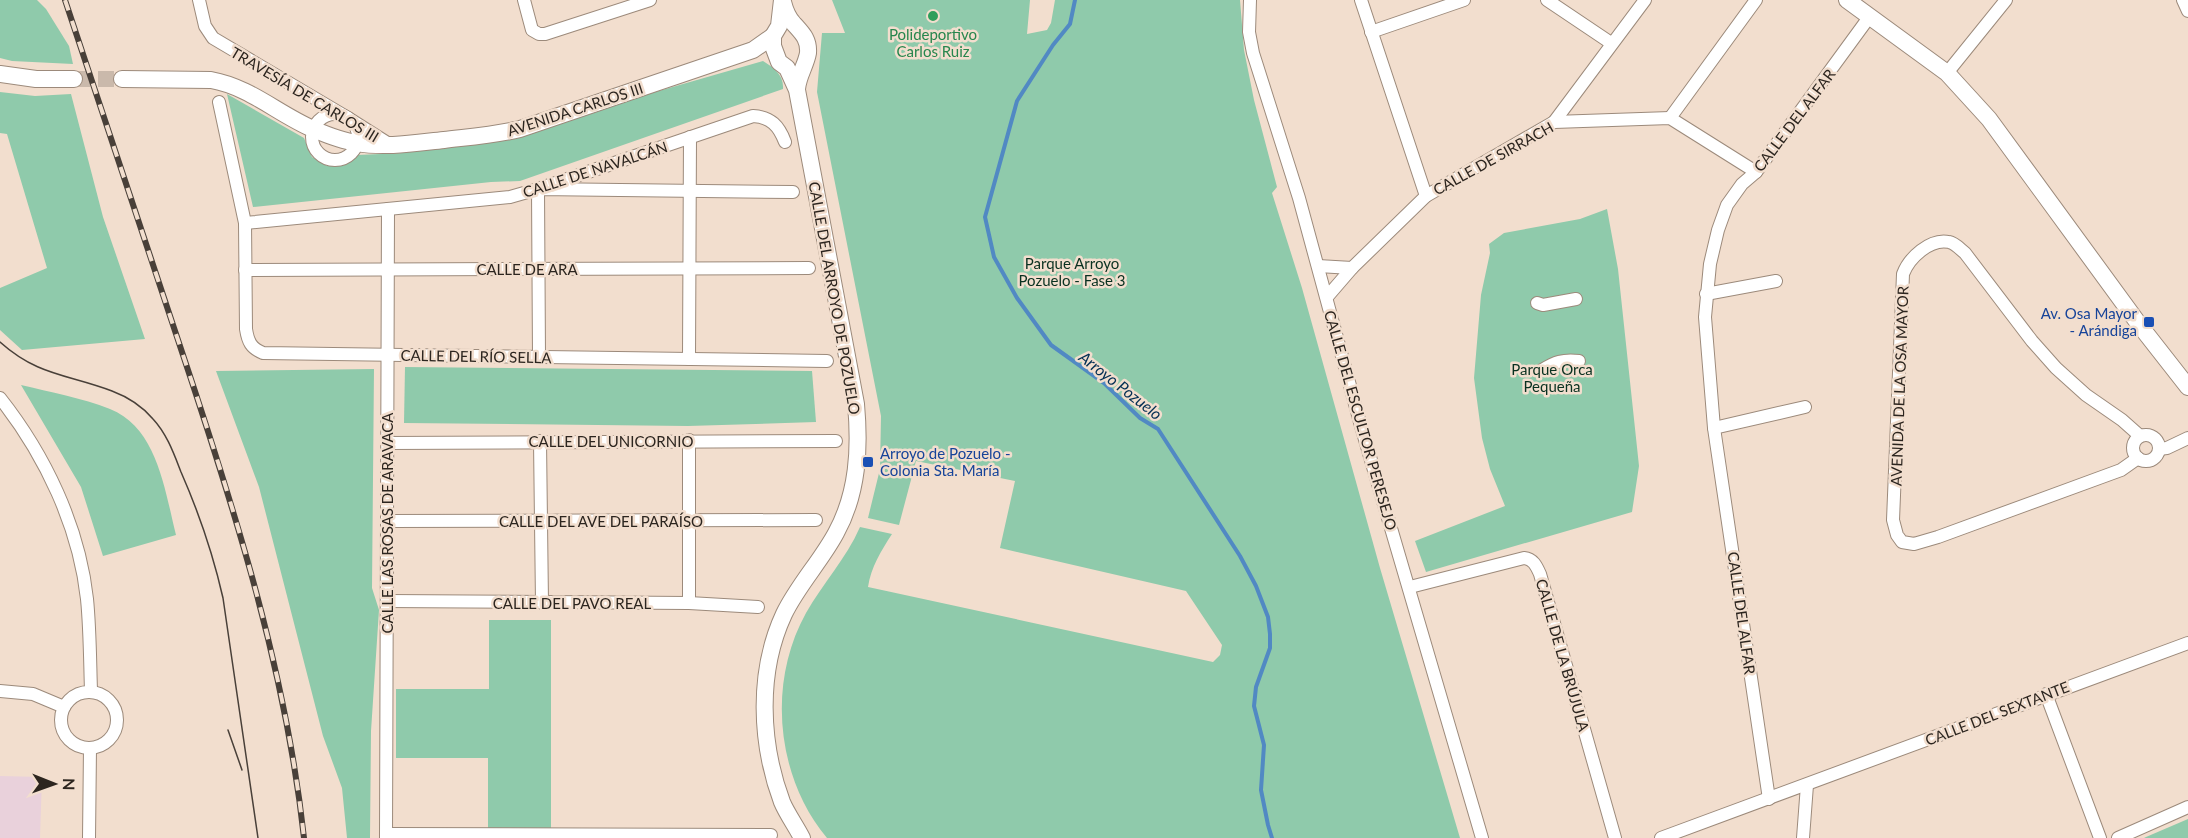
<svg xmlns="http://www.w3.org/2000/svg" width="2188" height="838" viewBox="0 0 2188 838" font-family="Lato,sans-serif">
<rect width="100%" height="100%" fill="#f2dece"/>
<!-- commercial -->
<path fill="#e9d1db" d="M0,776L42,777L40,838H0Z"/>
<!-- green -->
<g fill="#8fcaab">
<path d="M0,0H37L46,9L69,46L73,64L12,61L0,58Z"/>
<path d="M832,0H1030L1027,34L1047,30L1051,23L1055,0H1240L1244,50L1254,100L1277,187L1272,193L1302,288L1380,568L1460,838H827C776,777 767,683 806,613C823,583 846,559 860,527L892,534C881,551 871,567 868,587L1213,662L1220,655L1222,645L1186,591L1000,548L1015,481L916,461L899,525L868,518L880,469L881,416L817,92L822,33H845Z"/>
<path d="M763,61C774,68 784,75 783,89L520,181L491,182L253,207L227,94L304,138L312,157L327,166L345,165L357,155L403,153L413,150L509,140L610,105Z"/>
<path d="M0,92L35,96L71,94L103,217L145,339L22,350L0,330V288L47,268L7,134L0,133Z"/>
<path d="M1607,209L1618,269L1639,466L1632,512L1426,572L1415,541L1505,506L1490,469L1482,438L1474,378L1481,295L1490,253L1489,244L1504,233L1580,219Z"/>
<path d="M405,367L812,371L816,422L688,426L404,423Z"/>
<path d="M374,369L372,588L379,610L371,731L370,838H347L342,788L323,736L259,487L216,371Z"/>
<path d="M21,385C50,392 82,398 110,409C158,428 165,492 176,535L103,556L81,487Z"/>
<path d="M489,620H551V831H488V758H396V689H489Z"/>
<path d="M2188,819V838H2144L2146,837Z"/>
</g>
<g fill="none" stroke-linecap="round" stroke-linejoin="round">
<!-- stream -->
<path stroke="#5189c3" stroke-width="4" d="M1075,0L1070,24L1053,45L1017,101L985,217L994,257L1017,298L1051,345L1104,383L1140,418L1158,429L1240,556L1256,586L1268,617L1270,634V648L1256,687L1254,706L1264,745L1261,790L1268,825L1272,838"/>
<!-- secondary-tunnel -->
<path stroke="#cab9ab" stroke-width="16" stroke-dasharray="16 8" stroke-linecap="butt" d="M74,79H122"/>
<!-- street casing -->
<g stroke="#9c8a7b" stroke-width="14">
<g id="street">
<path d="M199,0L205,26L213,38L348,118L389,144"/>
<path d="M524,0L532,30L539,34H545L650,0"/>
<path d="M1250,0L1249,32L1253,53L1299,198L1361,426L1482,838"/>
<path d="M1361,0L1426,196"/>
<path d="M1547,0L1611,43"/>
<path d="M2183,0L2188,11"/>
<path d="M1371,32L1464,0"/>
<path d="M1947,73L2006,0"/>
<path d="M219,102L245,223L246,329C248,342 251,348 263,353L827,361"/>
<circle cx="335" cy="137" r="23"/>
<path d="M1670,118L1756,0"/>
<path d="M1554,122L1645,0"/>
<path d="M245,223L510,197L538,189L753,116C771,117 779,126 785,142"/>
<path d="M1318,266L1352,268"/>
<path d="M245,270L809,268"/>
<path d="M1706,294L1776,281"/>
<path d="M1327,297L1352,268L1426,196L1554,122L1670,118L1756,172"/>
<path d="M1537,303L1543,305L1576,299"/>
<path d="M539,357L538,189L793,192"/>
<path d="M689,359L690,137"/>
<path d="M1542,370C1555,362 1563,359 1579,361"/>
<path d="M0,398C45,455 79,526 87,599C90,629 90,661 91,691"/>
<path d="M1714,428L1805,407"/>
<circle cx="2146" cy="448" r="13"/>
<path d="M540,441L542,603"/>
<path d="M387,443L836,441"/>
<path d="M2159,449L2167,448L2188,438"/>
<path d="M2138,458L2121,470L1938,537L1914,544L1902,542L1897,535L1893,520L1903,274C1909,258 1930,238 1949,242C1955,243 1960,249 1965,253L2032,341L2056,368L2086,395L2122,420L2140,436"/>
<path d="M387,521L816,520"/>
<path d="M1410,587L1524,558C1533,559 1536,565 1540,574L1615,838"/>
<path d="M387,601L689,603L758,607"/>
<path d="M689,603V440"/>
<path d="M0,691L33,694L64,707"/>
<circle cx="89" cy="720" r="28"/>
<path d="M2046,694L2100,838"/>
<path d="M1769,799L1714,428L1705,317L1710,264L1718,230L1727,205L1742,184L1756,172L1870,16"/>
<path d="M386,834L771,835"/>
<path d="M89,838L90,748"/>
<path d="M386,838L388,209"/>
<path d="M1661,838L2188,643"/>
<path d="M1803,838L1807,785"/>
<path d="M2118,838L2188,807"/>
</g>
</g>
<!-- secondary casing -->
<g stroke="#9c8a7b" stroke-width="18">
<g id="secondary">
<path d="M782,0L779,26L773,36V46L779,62L787,68L797,90L856,404C860,448 858,493 836,533C821,561 798,585 784,614C757,672 760,743 782,802C787,814 796,826 802,838"/>
<path d="M1847,0L1947,73L1989,119L2141,327L2188,387"/>
<path d="M783,2C785,10 788,18 794,24C802,33 809,39 808,53C806,65 798,76 797,89"/>
<path d="M0,74L36,79H74"/>
<path d="M122,79L211,80C250,87 278,114 313,129C327,135 342,141 357,143C385,148 415,143 444,140C469,137 495,135 520,129L753,50L773,36"/>
</g>
</g>
<!-- street -->
<use href="#street" stroke="#fff" stroke-width="12"/>
<!-- secondary -->
<use href="#secondary" stroke="#fff" stroke-width="16"/>
<!-- tram -->
<g stroke="#494039" stroke-width="1.5">
<path d="M0,342C38,376 67,374 112,391C128,397 142,406 153,419C167,434 174,454 181,472C199,513 213,554 223,598L258,838"/>
<path d="M228,730L242,770"/>
</g>
<!-- rail casing -->
<g stroke="#494039" stroke-width="6">
<path id="rail" d="M65,0C104,117 143,235 182,352C235,511 286,671 304,838"/>
</g>
<!-- rail -->
<use href="#rail" stroke="#f2dece" stroke-width="4" stroke-dasharray="11" stroke-linecap="butt"/>
</g>
<!-- markers -->
<circle fill="#2e9e5b" stroke="#f2dece" stroke-width="2" cx="933" cy="16" r="6"/>
<g fill="#1a4fb4" stroke="#f2dece" stroke-width="2">
<rect x="2143" y="316" width="12" height="12" rx="3"/>
<rect x="862" y="456" width="12" height="12" rx="3"/>
</g>
<g text-anchor="middle" dominant-baseline="central" stroke-width="5" stroke-linejoin="round" paint-order="stroke">
<!-- leisure labels -->
<g font-size="15" fill="#27864d" stroke="#f2dece">
<text x="933" y="34">Polideportivo<tspan x="933" dy="17">Carlos Ruiz</tspan></text>
</g>
<!-- street labels -->
<g font-size="15" fill="#2c251f" stroke="#f2dece">
<text transform="translate(305 94) rotate(31)">TRAVESÍA DE CARLOS III</text>
<text transform="translate(575 109) rotate(-18)">AVENIDA CARLOS III</text>
<text transform="translate(1794 120) rotate(-53)">CALLE DEL ALFAR</text>
<text transform="translate(1493 158) rotate(-29)">CALLE DE SIRRACH</text>
<text transform="translate(595 169) rotate(-18)">CALLE DE NAVALCÁN</text>
<text x="527" y="269">CALLE DE ARA</text>
<text transform="translate(835 298) rotate(80)">CALLE DEL ARROYO DE POZUELO</text>
<text transform="translate(476 356) rotate(1)">CALLE DEL RÍO SELLA</text>
<text transform="translate(1899 386) rotate(-88)">AVENIDA DE LA OSA MAYOR</text>
<text transform="translate(1361 420) rotate(74)">CALLE DEL ESCULTOR PERESEJO</text>
<text x="611" y="441">CALLE DEL UNICORNIO</text>
<text x="601" y="521">CALLE DEL AVE DEL PARAÍSO</text>
<text transform="translate(387 523) rotate(-90)">CALLE LAS ROSAS DE ARAVACA</text>
<text x="572" y="603">CALLE DEL PAVO REAL</text>
<text transform="translate(1742 613) rotate(82)">CALLE DEL ALFAR</text>
<text transform="translate(1563 655) rotate(74)">CALLE DE LA BRÚJULA</text>
<text transform="translate(1997 713) rotate(-21)">CALLE DEL SEXTANTE</text>
</g>
<!-- park labels -->
<g font-size="15" fill="#093120" stroke="#f2dece">
<text x="1072" y="263">Parque Arroyo<tspan x="1072" dy="17">Pozuelo - Fase 3</tspan></text>
<text x="1552" y="369">Parque Orca<tspan x="1552" dy="17">Pequeña</tspan></text>
</g>
<!-- transit labels -->
<g font-size="15" fill="#164399" stroke="#f2dece" text-anchor="end">
<text x="2137" y="313">Av. Osa Mayor<tspan x="2137" dy="17">- Arándiga</tspan></text>
<text x="880" y="453" text-anchor="start">Arroyo de Pozuelo -<tspan x="880" dy="17">Colonia Sta. María</tspan></text>
</g>
<!-- water labels -->
<g font-size="16" font-style="italic" fill="#022e53" stroke="#f2dece">
<text transform="translate(1121 385) rotate(38)">Arroyo Pozuelo</text>
</g>
</g>
<!-- north arrow -->
<g transform="translate(54 784) rotate(91)" stroke="#f2dece" stroke-width="4.5" paint-order="stroke">
<path d="M0-4.5L10 22L0 15L-10 22Z" fill="#2c251f"/>
<text y="-9" font-size="16" font-weight="bold" text-anchor="middle" fill="#2c251f">N</text>
</g>
</svg>
